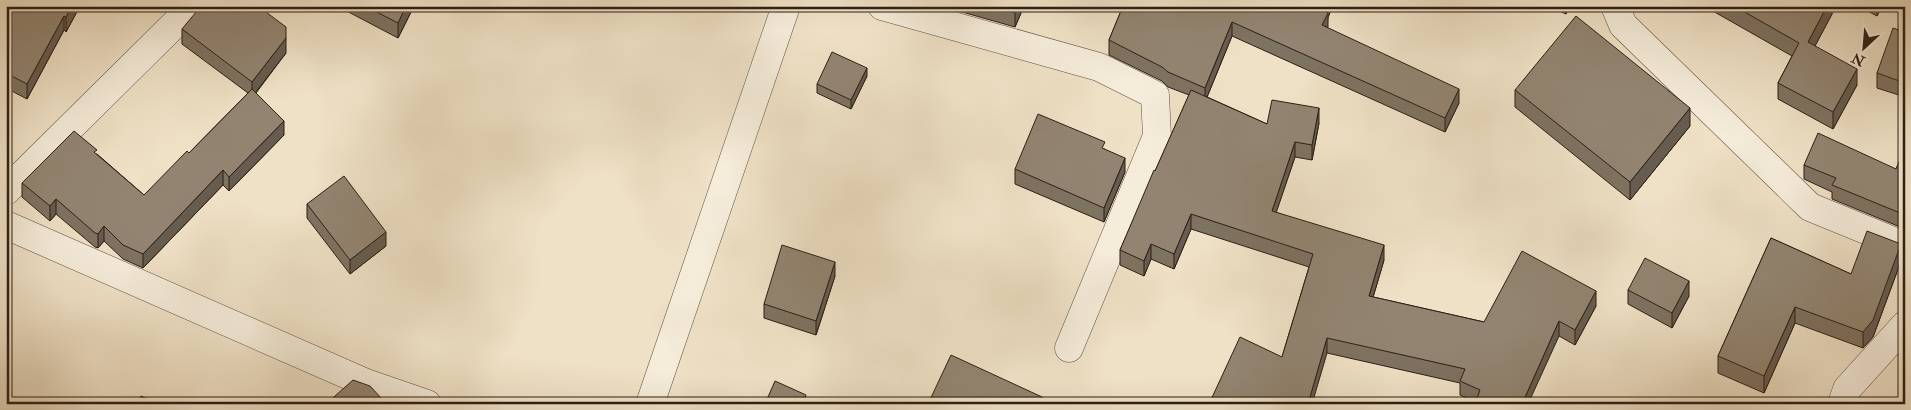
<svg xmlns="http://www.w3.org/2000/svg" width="1911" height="410" viewBox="0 0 1911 410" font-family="'IM FELL Double Pica',serif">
<rect width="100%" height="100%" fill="#efe1c6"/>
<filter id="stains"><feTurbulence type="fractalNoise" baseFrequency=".004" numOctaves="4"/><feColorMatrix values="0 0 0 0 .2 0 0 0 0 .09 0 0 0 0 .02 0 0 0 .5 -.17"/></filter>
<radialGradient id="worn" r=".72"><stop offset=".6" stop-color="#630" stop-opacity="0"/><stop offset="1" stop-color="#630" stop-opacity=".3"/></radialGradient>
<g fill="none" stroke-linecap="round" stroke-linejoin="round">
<!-- street casing -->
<g stroke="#5e5041" stroke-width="29">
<g id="street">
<path d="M882,6L1099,67L1155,95L1157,136L1069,348"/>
<path d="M1615,6L1623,25L1810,207L1905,246"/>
<path d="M6,191L193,6"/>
<path d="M6,225L366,383L427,404"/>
<path d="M650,404L786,6"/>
<path d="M1842,404L1847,389L1905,325"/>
</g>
</g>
<!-- street -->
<use href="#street" stroke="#f5ecda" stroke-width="28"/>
</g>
<!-- wall -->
<g fill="#7e7261" stroke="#2d1f15">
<path d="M6,6H80L66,32L64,30L27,99L6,88Z"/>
<path d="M337,6H414L398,38Z"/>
<path d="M941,6H1024L1015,27Z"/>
<path d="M1123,6H1333L1328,17L1327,28L1459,103L1445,132L1232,36L1207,97L1267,124L1319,123L1312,160L1295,157L1276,212L1384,260L1373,297L1484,322L1596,306L1575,345L1559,336L1476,403L1460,395V383L1327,353L1282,357L1309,267L1191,229L1174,269L1151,259L1144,276L1120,265V250L1189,95L1168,87L1162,81L1109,55V40Z"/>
<path d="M1548,6H1569L1566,14Z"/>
<path d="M1704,6H1832V14L1815,46L1857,85L1833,129L1778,99V83L1792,56Z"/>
<path d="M1858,6H1882L1877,16Z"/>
<path d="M182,29L286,53L256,93L284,135L229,191L223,185L143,268L123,259L104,241L98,248L95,247L56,214L50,221L22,197V183L97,154L144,195L189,153L248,93L182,44Z"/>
<path d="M1905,32V97L1877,88V73Z"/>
<path d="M867,76L851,109L817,93V84Z"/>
<path d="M1515,90L1690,126L1630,200L1515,107Z"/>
<path d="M1905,148V229L1832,199V192L1804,179V165L1896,169Z"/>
<path d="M1105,149L1125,172L1104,222L1015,184V169Z"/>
<path d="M307,204L386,246L350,274L307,218Z"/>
<path d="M1771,238L1851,274L1901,261L1873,337L1863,348L1795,323L1764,393L1718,373V356Z"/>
<path d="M835,276L816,335L764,318V304Z"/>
<path d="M1628,290L1689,296L1672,328L1628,304Z"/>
</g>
<!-- shaded-wall -->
<g fill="#665c4f" stroke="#2d1f15">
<path d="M72,6H80L66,32V17Z"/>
<path d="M406,6H414L398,38V23Z"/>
<path d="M1018,6H1024L1015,27V13Z"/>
<path d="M1326,6H1333L1328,17V27L1322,40V25L1324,11Z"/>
<path d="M1566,6H1569L1566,14Z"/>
<path d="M1827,6H1832V14L1808,59V42Z"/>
<path d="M1877,6H1882L1877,16Z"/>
<path d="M64,16V30L27,99V84Z"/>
<path d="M1232,22V36L1205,102V88Z"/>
<path d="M286,38V53L252,97V82Z"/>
<path d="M867,68V76L851,109V100Z"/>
<path d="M1857,69V85L1833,129V112Z"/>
<path d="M1459,89V103L1445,132V118Z"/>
<path d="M1319,108V123L1312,160V145Z"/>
<path d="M1690,108V126L1630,200V182Z"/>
<path d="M284,121V135L229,191V177Z"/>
<path d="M1295,142V157L1272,225V211Z"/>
<path d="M1125,158V172L1104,222V208Z"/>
<path d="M223,170V185L143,268V254Z"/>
<path d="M56,199V214L50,221V206Z"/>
<path d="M1191,214V229L1174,269V254Z"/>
<path d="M104,226V241L98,248V234Z"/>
<path d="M386,232V246L350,274V260Z"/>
<path d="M1151,244V259L1144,276V261Z"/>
<path d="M1901,244V261L1873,337L1863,348V332Z"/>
<path d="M1384,245V260L1369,311V296Z"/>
<path d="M835,262V276L816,335V321Z"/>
<path d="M1689,281V296L1672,328V313Z"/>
<path d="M1596,291V306L1575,345V330Z"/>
<path d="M1795,307V323L1764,393V376Z"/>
<path d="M1559,321V336L1528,404H1522Z"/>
<path d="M1327,338V353L1312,404H1308Z"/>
<path d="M1042,397V404H1039Z"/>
<path d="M382,399V404H376Z"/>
</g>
<!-- building -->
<g fill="#928471" stroke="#2d1f15">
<path d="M6,6H72L66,17L64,16L27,84L6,73Z"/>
<path d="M201,6H258L286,27V38L252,82L182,29Z"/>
<path d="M365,6H406L398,23Z"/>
<path d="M992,6H1018L1015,13Z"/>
<path d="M1123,6H1326L1324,11L1328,13L1322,25L1459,89L1445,118L1232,22L1205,88L1168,72L1162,67L1109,40Z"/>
<path d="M1734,6H1827L1808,42L1857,69L1833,112L1778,83L1799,43Z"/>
<path d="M1576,16L1690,108L1630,182L1515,90Z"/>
<path d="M1893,28L1905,32V83L1877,73Z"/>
<path d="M832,52L867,68L851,100L817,84Z"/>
<path d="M252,89L284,121L229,177L223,170L143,254L123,245L104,226L98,234L95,233L56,199L50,206L22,183L74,131L97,150L94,152L144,195L187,151L189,153Z"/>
<path d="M1191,90L1267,124L1272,100L1319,108L1312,145L1295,142L1272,211L1384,245L1369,296L1484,322L1522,251L1596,291L1575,330L1559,321L1522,404H1475L1480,390L1460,381L1465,369L1327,338L1308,404H1209L1240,337L1282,357L1313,254L1191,214L1174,254L1151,244L1144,261L1120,250L1154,170L1155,171Z"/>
<path d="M1038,114L1105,142L1102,148L1125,158L1104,208L1015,169Z"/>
<path d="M1818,133L1896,169L1905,148V215L1832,185L1836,178L1804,165Z"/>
<path d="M344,176L386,232L350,260L307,204Z"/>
<path d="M1867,231L1901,244L1873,320L1863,332L1795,307L1764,376L1718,356L1771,238L1851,274Z"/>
<path d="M782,245L835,262L816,321L764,304Z"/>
<path d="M1645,258L1689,281L1672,313L1628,290Z"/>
<path d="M951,355L1042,397L1039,404H928Z"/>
<path d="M353,380L370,386L382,399L377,404H326Z"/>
<path d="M775,381L806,395L805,399L814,404H765Z"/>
<path d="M141,396L159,404H138Z"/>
</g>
<!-- margin -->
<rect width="1911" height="410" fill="none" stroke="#efe1c6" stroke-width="25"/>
<rect x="8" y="8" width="1896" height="395" fill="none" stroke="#2d1f15" stroke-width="2.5"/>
<rect x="12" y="12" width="1886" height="385" fill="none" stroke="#2d1f15"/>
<!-- north arrow -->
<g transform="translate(1864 48) rotate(206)" stroke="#f5ecda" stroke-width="4" paint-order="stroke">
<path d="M0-4L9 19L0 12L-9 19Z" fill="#2d1f15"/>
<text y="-8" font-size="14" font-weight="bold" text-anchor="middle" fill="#2d1f15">N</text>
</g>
<rect width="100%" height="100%" filter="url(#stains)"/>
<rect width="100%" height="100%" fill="url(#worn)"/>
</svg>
